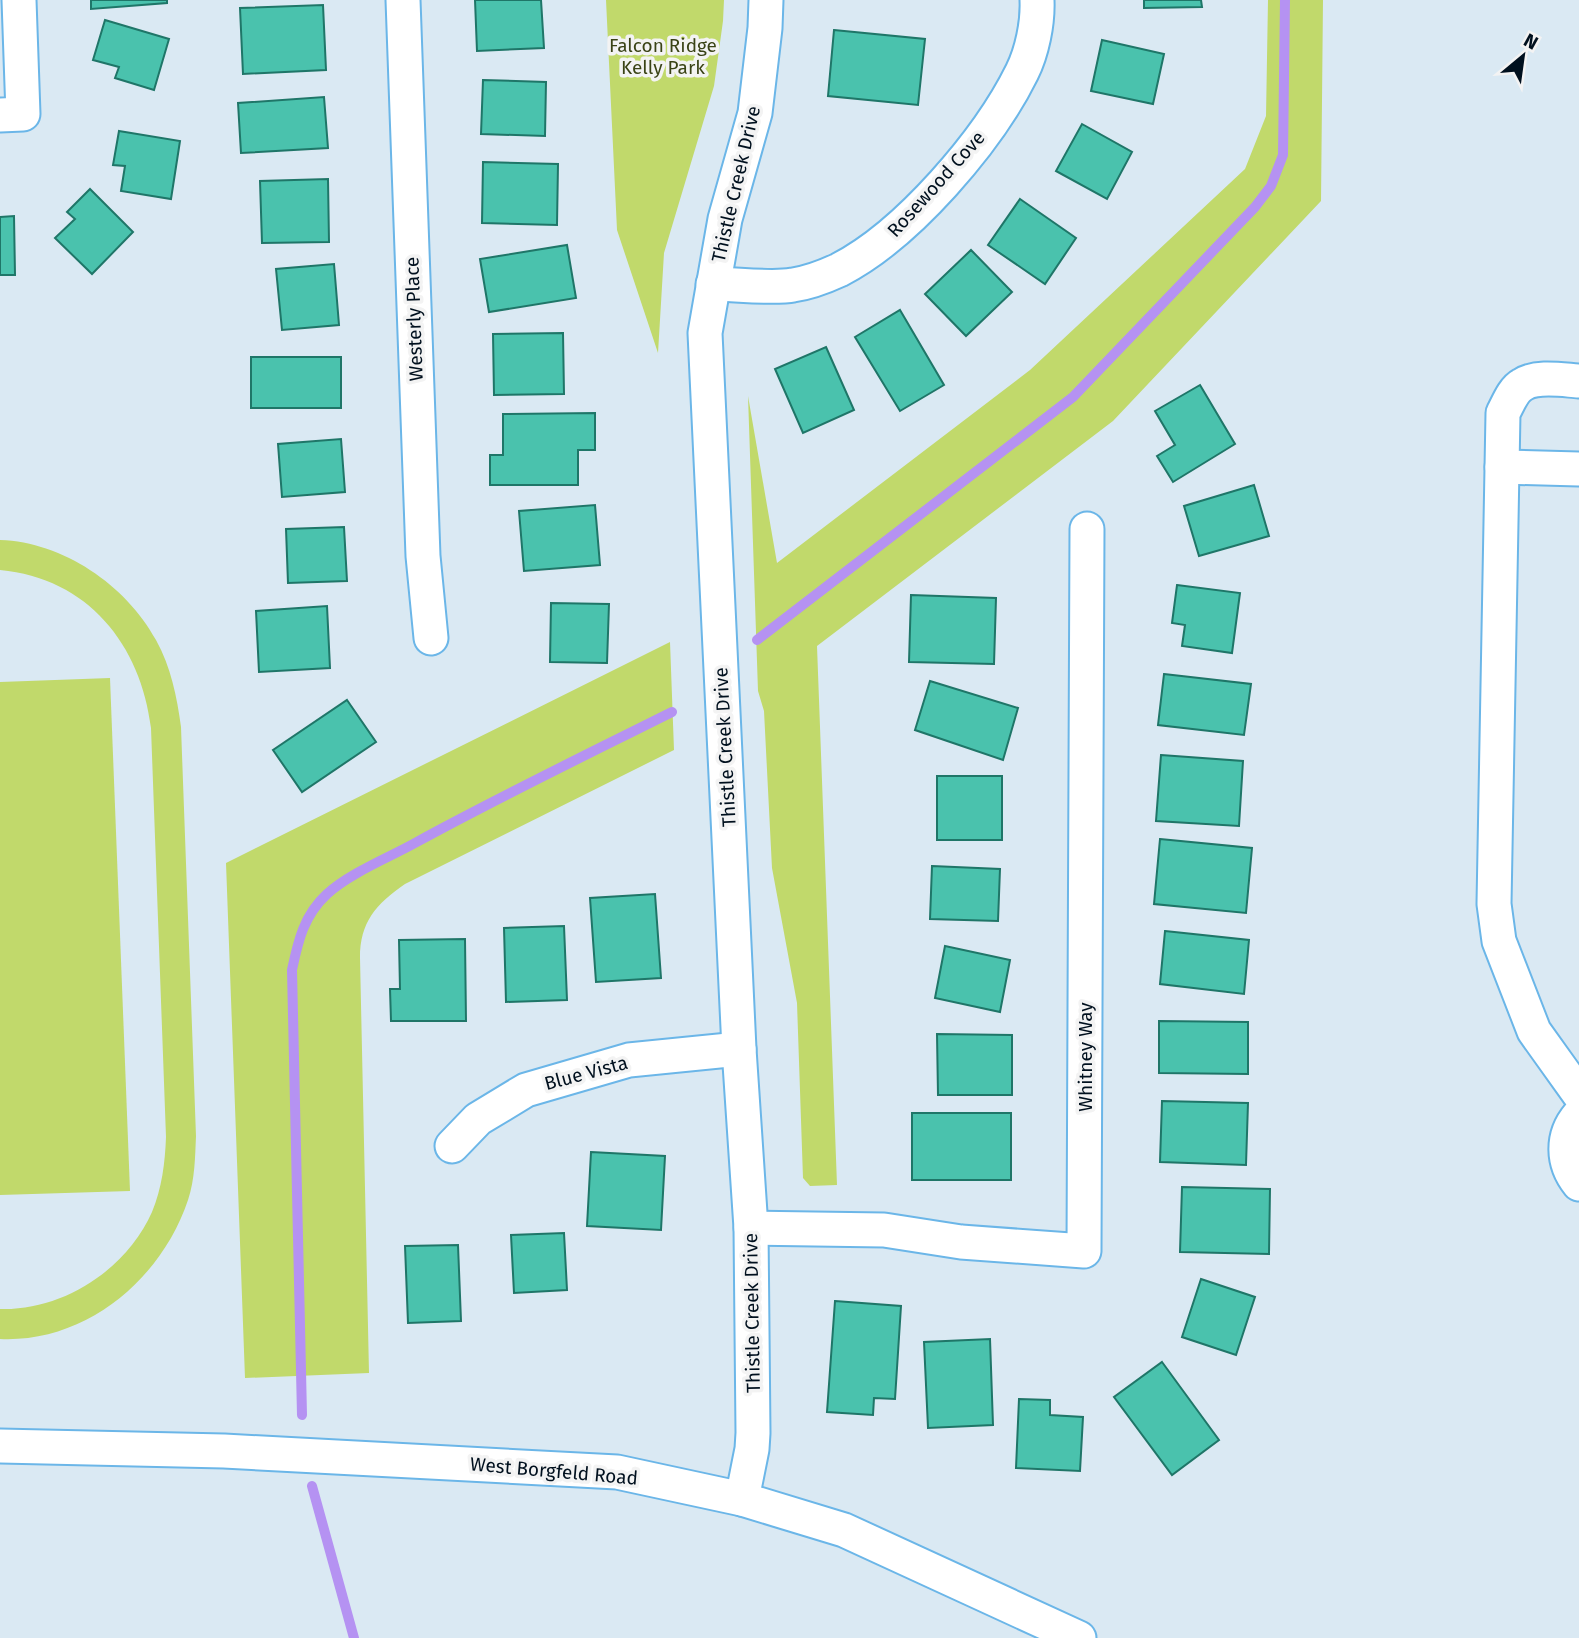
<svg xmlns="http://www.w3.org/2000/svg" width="1579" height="1638" viewBox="0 0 1579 1638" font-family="'Fira Sans',sans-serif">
<rect width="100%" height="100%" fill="#dae9f3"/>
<!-- green -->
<g fill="#c1d96b">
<path d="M606,0H724L723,21L714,86L664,253L658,353L617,230Z"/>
<path d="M1268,0H1323L1321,201L1113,421L817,646L837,1185L810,1186L803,1178L797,1003L772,868L764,711L758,691L748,396L777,563L1030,370L1245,169L1266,116Z"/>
<path d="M0,540C63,542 126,585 156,640C171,667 177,697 181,727L196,1136C195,1157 195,1179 188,1200C162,1278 87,1343 0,1339V1309C63,1311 127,1269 152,1212C162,1188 165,1163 166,1137L151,728C141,645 88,578 0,570Z"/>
<path d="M670,642L674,750L405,884C376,904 360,922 360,958L369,1373L245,1378L226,863Z"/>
<path d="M110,678L130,1191L0,1195V682Z"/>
</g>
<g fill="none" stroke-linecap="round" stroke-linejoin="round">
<!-- stream -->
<g stroke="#b592f2" stroke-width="10">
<path d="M757,640L1073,397L1255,207L1271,186L1283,155L1285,0"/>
<path d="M302,1415L292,970C298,941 304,915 327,894C350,873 388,858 415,843C499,797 586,755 672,712"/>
<path d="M312,1486L354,1638"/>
</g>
</g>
<!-- building -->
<g fill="#4ac2ad" stroke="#1f7668" stroke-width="2">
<path d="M91,0H167V3L91,9Z"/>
<path d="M475,0H541L544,48L477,51Z"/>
<path d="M1144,0H1201L1202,7L1144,8Z"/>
<path d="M323,5L326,70L243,74L240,8Z"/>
<path d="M105,20L169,39L154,90L115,78L119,67L93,60Z"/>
<path d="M834,30L925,39L918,105L828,96Z"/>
<path d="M1102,40L1164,54L1153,104L1091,91Z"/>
<path d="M483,80L546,82L545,136L481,134Z"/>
<path d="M324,97L328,148L241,153L238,103Z"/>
<path d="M1082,124L1132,152L1107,199L1056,171Z"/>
<path d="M119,131L180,141L171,199L121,191L125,166L113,165Z"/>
<path d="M483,162L558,164L557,225L482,223Z"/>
<path d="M328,179L329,242L262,243L260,181Z"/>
<path d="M90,189L133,232L92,274L55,238L75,219L67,212Z"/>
<path d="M1020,199L1076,238L1045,284L988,245Z"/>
<path d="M14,216L15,275H0V217Z"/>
<path d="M567,245L576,298L489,312L480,259Z"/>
<path d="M971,250L1012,292L966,336L925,294Z"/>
<path d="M334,264L339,325L282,330L276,269Z"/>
<path d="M900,310L944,385L900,411L855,337Z"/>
<path d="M563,333L564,394L494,395L493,334Z"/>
<path d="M826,347L854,410L803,433L775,369Z"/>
<rect x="251" y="357" width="90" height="51"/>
<path d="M1200,385L1235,444L1173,482L1157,456L1175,445L1155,411Z"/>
<path d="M595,413V450H578V485H490V455H503V414Z"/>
<path d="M341,439L345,492L282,497L278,444Z"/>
<path d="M1254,485L1269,536L1199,556L1184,506Z"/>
<path d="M595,505L600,565L524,571L519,511Z"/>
<path d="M344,527L347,581L288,583L286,529Z"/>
<path d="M1177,585L1240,593L1232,653L1182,646L1185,625L1172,623Z"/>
<path d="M911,595L996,598L994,664L909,662Z"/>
<path d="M551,603L609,604L607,663L550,662Z"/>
<path d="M327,606L330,668L259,672L256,611Z"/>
<path d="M1164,674L1251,684L1244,735L1158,725Z"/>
<path d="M930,681L1018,708L1003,760L915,730Z"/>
<path d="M347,700L376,742L302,792L273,750Z"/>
<path d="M1161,755L1243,761L1239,826L1156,821Z"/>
<rect x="937" y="776" width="65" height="64"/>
<path d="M1160,839L1252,848L1246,913L1154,904Z"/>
<path d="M932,866L1000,869L998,921L930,919Z"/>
<path d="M655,894L661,978L596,982L590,898Z"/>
<path d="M564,926L567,1000L506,1002L504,928Z"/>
<path d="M1165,931L1249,940L1244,994L1160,984Z"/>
<path d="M465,939L466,1021H391L390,989H400L399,940Z"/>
<path d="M945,946L1010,960L1000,1012L935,998Z"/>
<path d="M1159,1021L1248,1022V1074L1159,1073Z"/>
<path d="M937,1034L1012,1035V1095H938Z"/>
<path d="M1162,1101L1248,1103L1246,1165L1160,1162Z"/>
<rect x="912" y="1113" width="99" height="67"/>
<path d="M591,1152L665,1156L661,1230L587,1226Z"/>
<path d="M1182,1187L1270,1189L1269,1254L1180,1252Z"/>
<path d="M564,1233L567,1290L514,1293L511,1235Z"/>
<path d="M458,1245L461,1321L408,1323L405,1246Z"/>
<path d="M1201,1279L1255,1297L1236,1355L1182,1337Z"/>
<path d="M835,1301L901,1306L895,1399L874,1398L873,1415L827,1412Z"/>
<path d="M990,1339L993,1425L928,1428L924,1342Z"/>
<path d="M1162,1362L1219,1440L1172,1475L1114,1397Z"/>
<path d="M1019,1399L1050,1400V1415L1083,1417L1080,1471L1016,1468Z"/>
</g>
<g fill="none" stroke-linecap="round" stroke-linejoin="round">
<!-- minor casing -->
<g stroke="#6bb6e8" stroke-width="37">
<g id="minor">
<path d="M403,0L423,556L431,638"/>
<path d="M0,115L23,114L19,0"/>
<path d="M713,284C736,284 772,289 793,285C807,283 826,276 839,270C907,235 988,141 1022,72C1032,52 1038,23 1037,0"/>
<path d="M1579,381C1563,380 1536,375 1522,385C1513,390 1508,404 1503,413L1494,904L1499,941L1534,1031L1579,1094"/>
<path d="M1502,467L1579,469"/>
<path d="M1579,1115C1561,1136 1562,1163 1579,1184"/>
<path d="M452,1146L478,1119L526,1090L629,1060L739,1049"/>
<path d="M751,1228L884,1230L961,1242L1084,1251L1087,529"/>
<path d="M0,1446L224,1451L617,1472L742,1499L844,1530L1079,1638"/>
<path d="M742,1499L752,1449L753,1433L751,1228L739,1049L705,333L725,219L755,113L765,28L766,0"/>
</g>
</g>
<!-- minor -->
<use href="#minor" stroke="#fff" stroke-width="33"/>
</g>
<g text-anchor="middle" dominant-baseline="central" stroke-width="7" stroke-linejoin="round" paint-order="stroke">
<!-- park labels -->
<g font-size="19" fill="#3a4316" stroke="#f3f3f3">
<text x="663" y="45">Falcon Ridge<tspan x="663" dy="22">Kelly Park</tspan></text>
</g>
<!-- street labels -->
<g font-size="19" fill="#00101e" stroke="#f3f3f3">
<text transform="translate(736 184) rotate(-77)">Thistle Creek Drive</text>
<text transform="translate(936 184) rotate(-48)">Rosewood Cove</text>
<text transform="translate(414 319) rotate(-92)">Westerly Place</text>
<text transform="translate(725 747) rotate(-93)">Thistle Creek Drive</text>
<text transform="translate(1085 1057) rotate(-90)">Whitney Way</text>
<text transform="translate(586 1073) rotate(-15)">Blue Vista</text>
<text transform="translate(752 1313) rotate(-91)">Thistle Creek Drive</text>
<text transform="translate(554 1471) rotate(5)">West Borgfeld Road</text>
</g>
</g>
<!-- north arrow -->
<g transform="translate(1523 56) rotate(29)" stroke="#f3f3f3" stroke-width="5" paint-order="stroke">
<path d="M0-5L12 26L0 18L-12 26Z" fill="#00101e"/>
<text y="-10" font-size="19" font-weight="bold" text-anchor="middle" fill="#00101e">N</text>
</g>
</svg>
